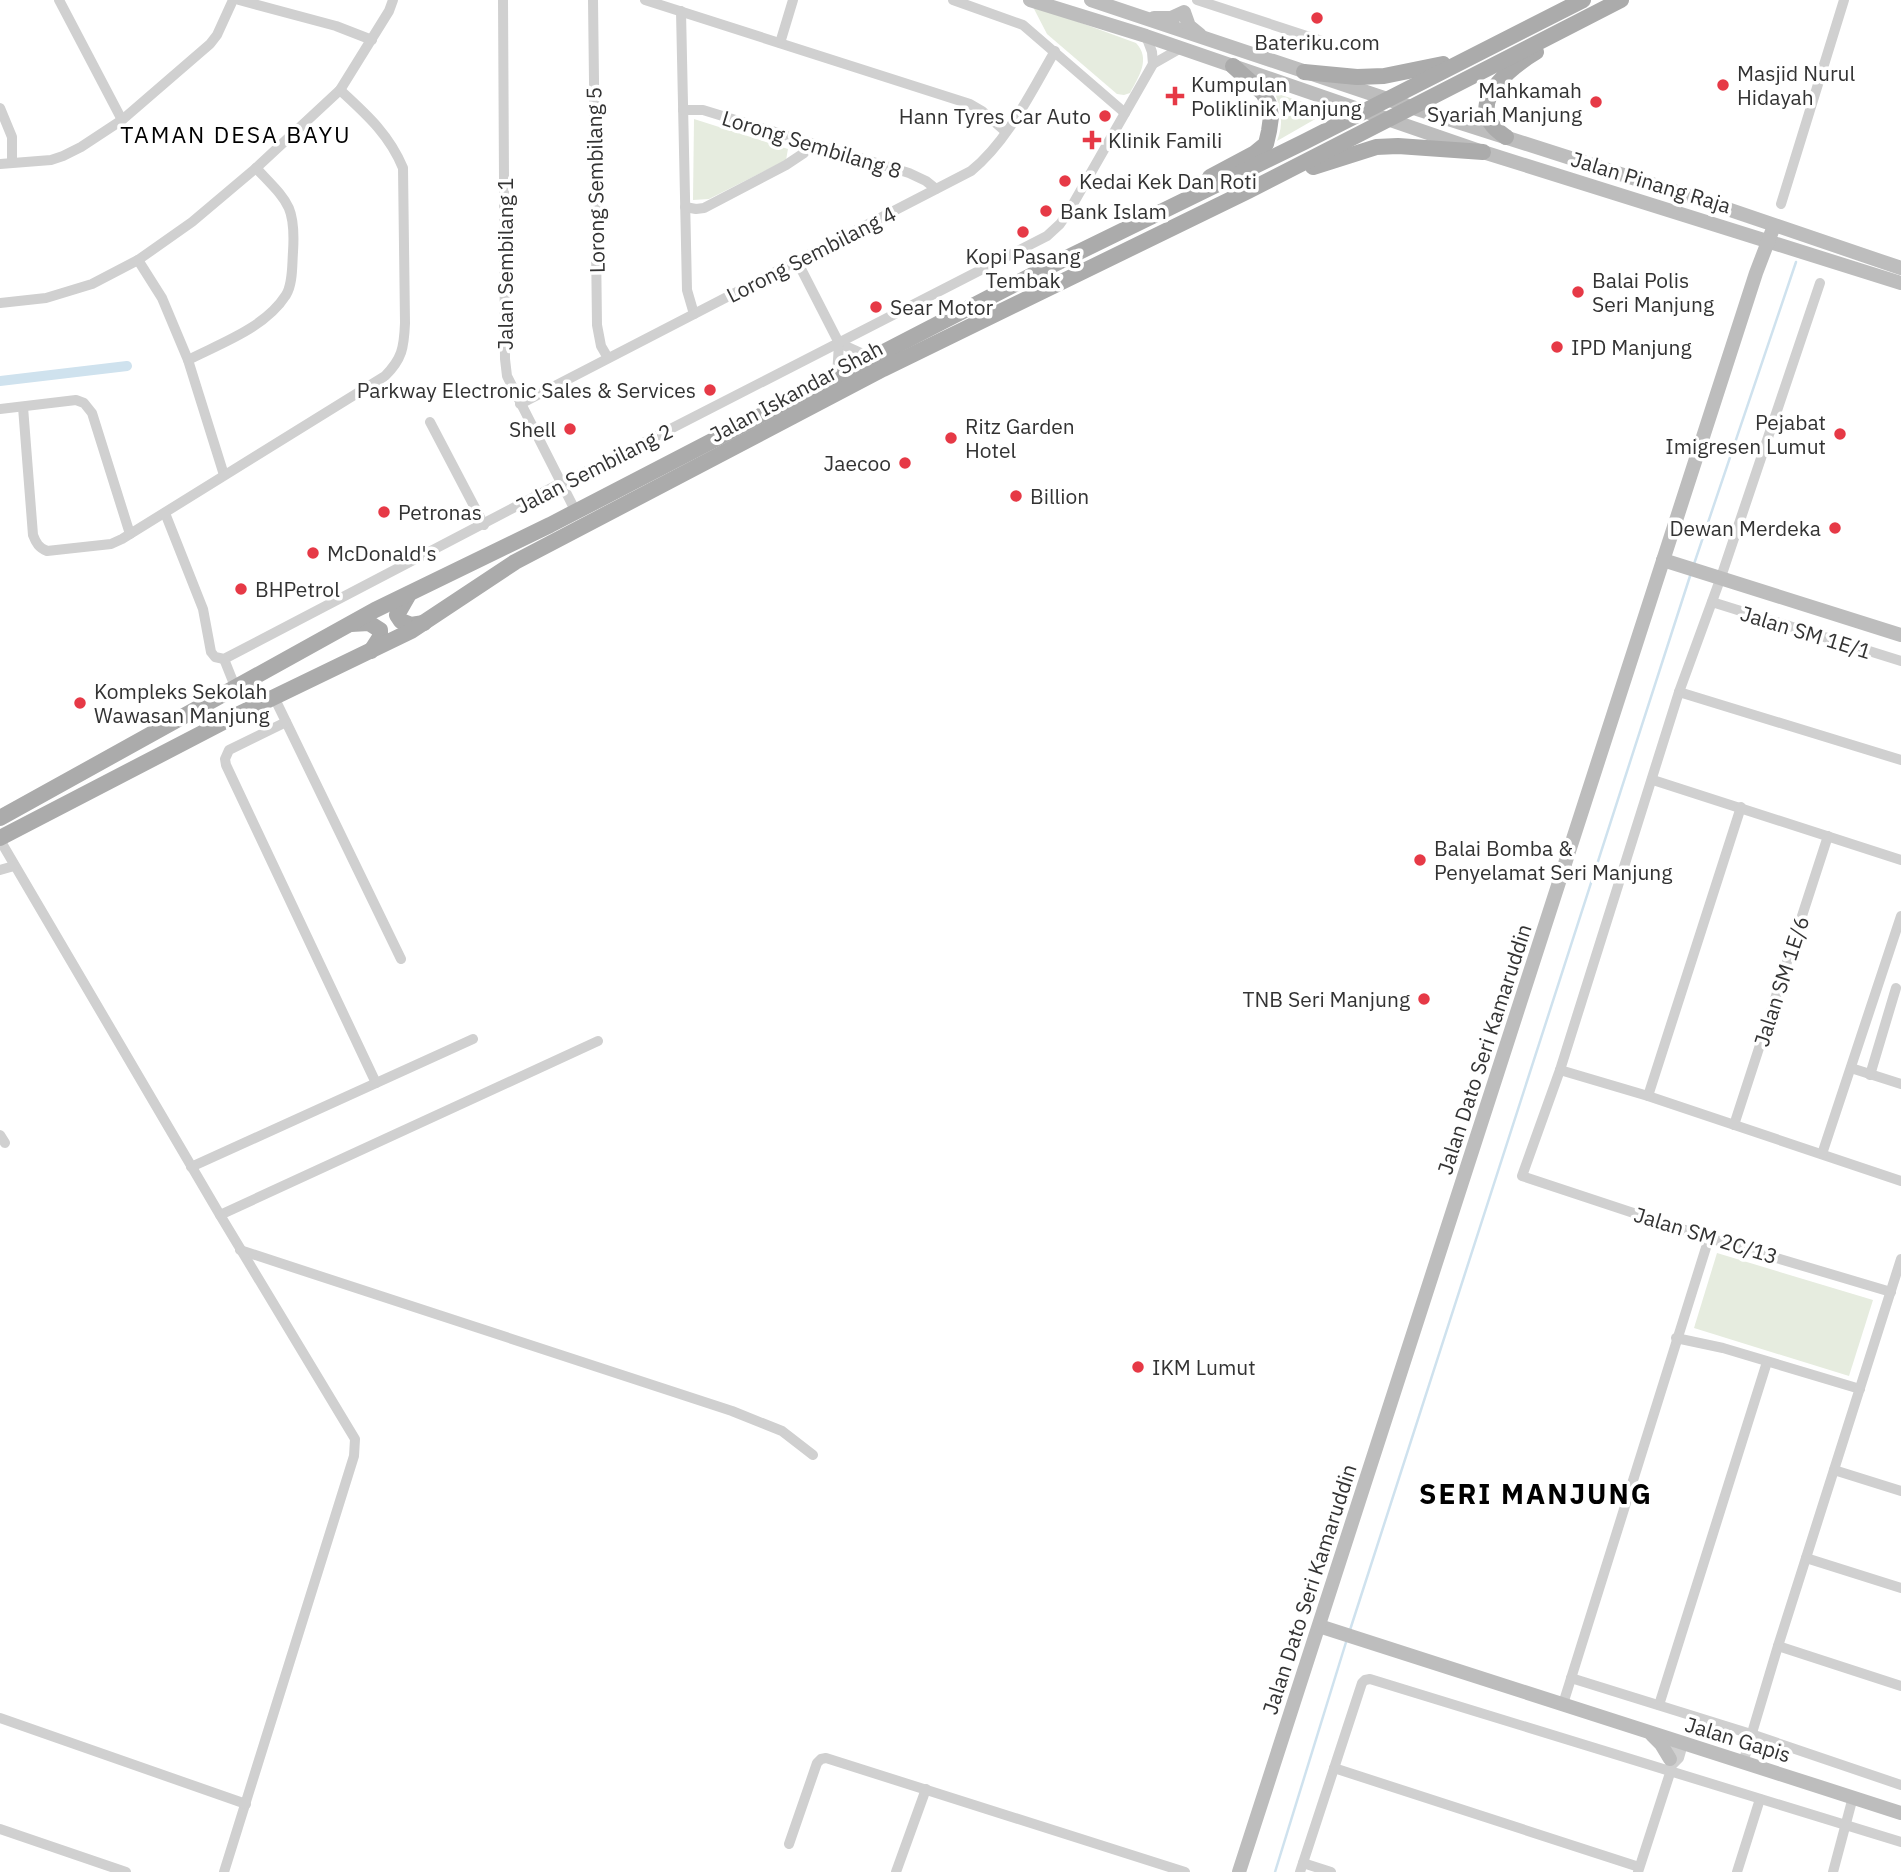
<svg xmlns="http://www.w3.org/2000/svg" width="1901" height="1872" viewBox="0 0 1901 1872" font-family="'IBM Plex Sans',sans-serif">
<rect width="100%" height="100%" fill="#fff"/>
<!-- green -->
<g fill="#e6ecdf">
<path d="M1032,5L1136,43C1151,59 1139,76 1130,93L1124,95L1117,94L1047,34Z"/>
<path d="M1275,93L1324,109V114L1277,141C1284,124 1281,110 1275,93Z"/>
<path d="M694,119L788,149L786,160L709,199L693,200Z"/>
<path d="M1717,1253L1873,1300L1849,1376L1694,1328Z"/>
</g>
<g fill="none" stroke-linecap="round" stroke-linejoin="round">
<!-- stream -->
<g stroke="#cfe2ee" stroke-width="2.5">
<path d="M1694,564L1796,262"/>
<path d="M1350,1630L1691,573"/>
<path d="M1275,1872L1347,1639"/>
</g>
<!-- canal -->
<path stroke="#cfe2ee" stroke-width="10" d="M0,381L127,366"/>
<!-- street -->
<g stroke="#d0d0d0" stroke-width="10">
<path d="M59,0L122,120"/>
<path d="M239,0L336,26L372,40"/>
<path d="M503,0L505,359L507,376L576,512"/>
<path d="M593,0L597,325L601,346L608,358"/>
<path d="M645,0L970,104L982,111L1005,131"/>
<path d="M953,0L1023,25L1125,113"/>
<path d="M1197,0L1322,41"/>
<path d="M681,11L687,290L694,314"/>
<path d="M1146,36L1152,52L1153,64"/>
<path d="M780,43L793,0"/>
<path d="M0,108L12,137V161"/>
<path d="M683,110H703L909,173L926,181L936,189"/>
<path d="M0,164L51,160L63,156L81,147L122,120L210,44L217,35L233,0"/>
<path d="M1781,204L1844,0"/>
<path d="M685,207L696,209L704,208L786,165L804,153L809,143"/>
<path d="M138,260L162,298L188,360L224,475"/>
<path d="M797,261L839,343L837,377"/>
<path d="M1820,283L1721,577L1679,692L1560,1070L1522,1176L1709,1238L1891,1292"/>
<path d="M0,303L46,298L92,284L138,260L192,222L256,168L340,90L389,11L393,0"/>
<path d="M839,343L872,358"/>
<path d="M188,360C221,343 265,328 286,295C293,284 292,265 293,252C296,205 287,201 256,168"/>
<path d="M520,404L971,171C1008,141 1031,92 1055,51"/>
<path d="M23,407L33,535C36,543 39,548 47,551L111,544L122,539L385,376C402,359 404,348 405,323L403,168C389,134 366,114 340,90"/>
<path d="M0,409L76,400L84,403L92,413L130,534"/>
<path d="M430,422L484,525"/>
<path d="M165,513L203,609L211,652L215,657L224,659L561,483L602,464L1047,236L1060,224L1069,211L1153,64L1181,48"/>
<path d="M1712,602L1901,661"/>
<path d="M224,659L236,689"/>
<path d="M1679,692L1901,760"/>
<path d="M274,697L401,959"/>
<path d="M286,722L229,750L225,759L226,765L376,1083"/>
<path d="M1653,780L1901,860"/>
<path d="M0,840L220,1215L355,1439L354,1456L224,1872"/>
<path d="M0,870L14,866"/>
<path d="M1851,1068L1901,1084"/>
<path d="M1560,1070L1648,1096L1901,1181"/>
<path d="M1870,1075L1896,988"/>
<path d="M1648,1096L1741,807"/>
<path d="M1734,1125L1828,836"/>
<path d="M0,1135L5,1143"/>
<path d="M1822,1154L1901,916"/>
<path d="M191,1167L473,1039"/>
<path d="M220,1215L598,1041"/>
<path d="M240,1250L732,1411L782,1431L813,1455"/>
<path d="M1676,1338L1723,1348L1860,1389"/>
<path d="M1834,1470L1901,1491"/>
<path d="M1806,1558L1901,1588"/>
<path d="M1778,1646L1901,1686"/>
<path d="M1571,1678L1751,1734L1901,1785"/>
<path d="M1563,1704L1709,1238"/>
<path d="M1659,1705L1767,1362"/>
<path d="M0,1718L246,1804"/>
<path d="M1743,1763L1778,1646L1901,1259"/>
<path d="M1672,1765L1679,1758L1683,1744"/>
<path d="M1334,1768L1639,1867"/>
<path d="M0,1829L126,1872"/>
<path d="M789,1844L817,1763L821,1759L826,1758L1185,1872"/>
<path d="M1303,1863L1331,1872"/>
<path d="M896,1872L926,1789"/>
<path d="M1300,1872L1362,1683L1365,1680L1370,1679L1901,1842"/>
<path d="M1638,1872L1671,1770L1670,1759L1674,1741"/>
<path d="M1737,1872L1760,1799"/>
<path d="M1833,1872L1853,1797"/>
</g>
<!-- secondary -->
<g stroke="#bdbdbd" stroke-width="14">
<path d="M1030,0L1146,36L1483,152L1901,283"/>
<path d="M1091,0L1411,107L1692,197L1901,268"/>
<path d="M1154,18H1171L1184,12L1189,26L1200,35"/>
<path d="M1663,560L1901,635"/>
<path d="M1319,1626L1901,1813"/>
<path d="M1652,1735L1661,1744L1670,1759"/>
<path d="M1239,1872C1412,1339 1583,806 1756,273L1774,226"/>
</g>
<!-- primary -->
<g stroke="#ababab" stroke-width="16">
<path d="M1304,72L1357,77L1384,76L1443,64"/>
<path d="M1506,137C1502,134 1496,130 1493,126C1469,98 1516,64 1536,52"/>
<path d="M1313,167L1376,147L1398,146L1483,152"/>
<path d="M1210,177L1255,153L1266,144L1269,131L1271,117L1269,104L1263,93L1233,66"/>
<path d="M409,594L397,615L401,621L411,625L424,623"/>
<path d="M351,624L369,623L380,630V637L371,651"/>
<path d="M0,818L375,610L550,525L1040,271L1304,142L1583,0"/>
<path d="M0,838L235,716L411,631L515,562L883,369L1248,191L1621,0"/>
</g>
</g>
<!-- markers -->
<g fill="#e63946" stroke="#fff" stroke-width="2.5">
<circle cx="1317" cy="18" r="7"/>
<circle cx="1723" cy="85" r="7"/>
<path d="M1171.5 85.5h7v7h7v7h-7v7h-7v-7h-7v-7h7z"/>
<circle cx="1596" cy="102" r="7"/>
<circle cx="1105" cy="116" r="7"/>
<path d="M1088.5 129.5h7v7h7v7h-7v7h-7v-7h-7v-7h7z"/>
<circle cx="1065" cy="181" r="7"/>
<circle cx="1046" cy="211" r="7"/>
<circle cx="1023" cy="232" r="7"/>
<circle cx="1578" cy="292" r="7"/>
<circle cx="876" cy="307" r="7"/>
<circle cx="1557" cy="347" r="7"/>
<circle cx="710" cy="390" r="7"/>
<circle cx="570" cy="429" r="7"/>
<circle cx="1840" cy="434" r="7"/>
<circle cx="951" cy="438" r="7"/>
<circle cx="905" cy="463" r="7"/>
<circle cx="1016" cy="496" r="7"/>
<circle cx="384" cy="512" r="7"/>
<circle cx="1835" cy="528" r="7"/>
<circle cx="313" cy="553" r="7"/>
<circle cx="241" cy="589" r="7"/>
<circle cx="80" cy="703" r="7"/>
<circle cx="1420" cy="860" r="7"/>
<circle cx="1424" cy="999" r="7"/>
<circle cx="1138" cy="1367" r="7"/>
</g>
<g text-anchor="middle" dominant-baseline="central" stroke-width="7" stroke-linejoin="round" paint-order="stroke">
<!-- poi labels -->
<g font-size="21" fill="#333" stroke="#fff" text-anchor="start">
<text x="1317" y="42" text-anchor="middle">Bateriku.com</text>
<text x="1737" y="73">Masjid Nurul<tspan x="1737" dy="24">Hidayah</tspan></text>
<text x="1191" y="84">Kumpulan<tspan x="1191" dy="24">Poliklinik Manjung</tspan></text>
<text x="1582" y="90" text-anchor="end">Mahkamah<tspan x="1582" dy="24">Syariah Manjung</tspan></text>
<text x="1091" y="116" text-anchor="end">Hann Tyres Car Auto</text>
<text x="1108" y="140">Klinik Famili</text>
<text x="1079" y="181">Kedai Kek Dan Roti</text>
<text x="1060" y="211">Bank Islam</text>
<text x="1023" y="256" text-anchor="middle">Kopi Pasang<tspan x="1023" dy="24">Tembak</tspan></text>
<text x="1592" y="280">Balai Polis<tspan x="1592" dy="24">Seri Manjung</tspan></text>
<text x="890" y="307">Sear Motor</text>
<text x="1571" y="347">IPD Manjung</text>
<text x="696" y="390" text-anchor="end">Parkway Electronic Sales &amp; Services</text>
<text x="1826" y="422" text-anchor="end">Pejabat<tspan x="1826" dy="24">Imigresen Lumut</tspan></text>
<text x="965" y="426">Ritz Garden<tspan x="965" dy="24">Hotel</tspan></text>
<text x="556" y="429" text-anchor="end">Shell</text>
<text x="891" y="463" text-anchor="end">Jaecoo</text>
<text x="1030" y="496">Billion</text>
<text x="398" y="512">Petronas</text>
<text x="1821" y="528" text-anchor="end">Dewan Merdeka</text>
<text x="327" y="553">McDonald's</text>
<text x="255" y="589">BHPetrol</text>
<text x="94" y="691">Kompleks Sekolah<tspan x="94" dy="24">Wawasan Manjung</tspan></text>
<text x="1434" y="848">Balai Bomba &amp;<tspan x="1434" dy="24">Penyelamat Seri Manjung</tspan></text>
<text x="1410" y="999" text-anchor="end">TNB Seri Manjung</text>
<text x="1152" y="1367">IKM Lumut</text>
</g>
<!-- street labels -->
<g font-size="21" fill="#333" stroke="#fff">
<text transform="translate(812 144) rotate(17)">Lorong Sembilang 8</text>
<text transform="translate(595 180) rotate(-91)">Lorong Sembilang 5</text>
<text transform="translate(1651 182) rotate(17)">Jalan Pinang Raja</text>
<text transform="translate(811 254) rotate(-27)">Lorong Sembilang 4</text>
<text transform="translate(505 264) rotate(-90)">Jalan Sembilang 1</text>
<text transform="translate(796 391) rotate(-28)">Jalan Iskandar Shah</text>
<text transform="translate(594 468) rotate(-27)">Jalan Sembilang 2</text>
<text transform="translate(1806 632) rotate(17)">Jalan SM 1E/1</text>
<text transform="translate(1781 981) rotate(-72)">Jalan SM 1E/6</text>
<text transform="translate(1484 1049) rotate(-72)">Jalan Dato Seri Kamaruddin</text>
<text transform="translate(1706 1235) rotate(17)">Jalan SM 2C/13</text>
<text transform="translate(1309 1589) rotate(-72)">Jalan Dato Seri Kamaruddin</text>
<text transform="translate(1738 1739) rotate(17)">Jalan Gapis</text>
</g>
<!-- neighbourhood labels -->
<g font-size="23" letter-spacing="2" fill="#000" stroke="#fff">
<text x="236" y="134">TAMAN DESA BAYU</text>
</g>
<!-- district labels -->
<g font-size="28" font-weight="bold" letter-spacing="2" fill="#000" stroke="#fff">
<text x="1536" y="1493">SERI MANJUNG</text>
</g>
</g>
</svg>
